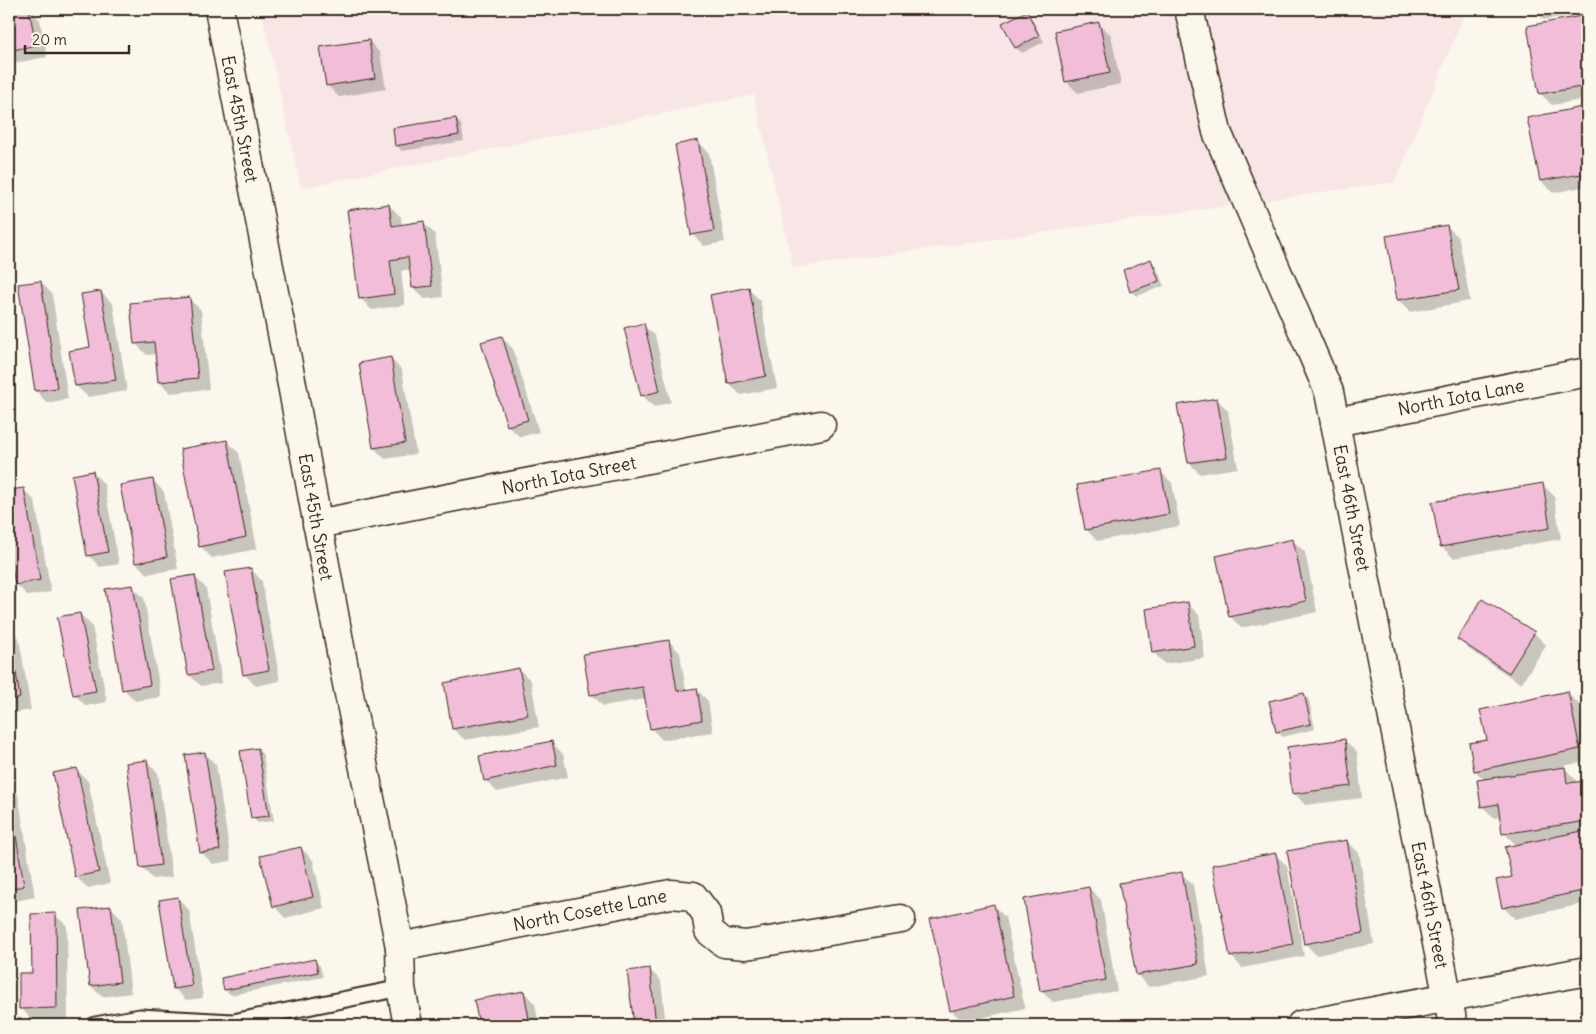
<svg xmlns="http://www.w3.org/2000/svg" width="1596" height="1034" viewBox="0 0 1596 1034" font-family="Delius,sans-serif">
<rect width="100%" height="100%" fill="#fbf7ec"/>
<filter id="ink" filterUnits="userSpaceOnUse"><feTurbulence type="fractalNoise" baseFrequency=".02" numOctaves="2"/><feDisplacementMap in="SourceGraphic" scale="10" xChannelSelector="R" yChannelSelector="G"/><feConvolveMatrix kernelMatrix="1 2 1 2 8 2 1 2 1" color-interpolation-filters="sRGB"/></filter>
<g filter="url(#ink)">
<!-- built -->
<path fill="#f8e6e6" d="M261,9H1467L1395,182L793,268L754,95L301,188Z"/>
<!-- shadow -->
<g fill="#0003">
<path d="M29,9L40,20L47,57L9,64V13Z"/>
<path d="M444,9H488L451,16Z"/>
<path d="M1533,9H1587V12L1544,20Z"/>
<path d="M1027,13L1032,19L1044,42L1022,53L1016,48L1004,24Z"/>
<path d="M1587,17V99L1552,105L1540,93L1529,27Z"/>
<path d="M1099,24L1111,35L1121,84L1078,93L1066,81Z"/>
<path d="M369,41L380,53L386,89L339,97L327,85Z"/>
<path d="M1587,107V186L1553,193L1541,181L1529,119Z"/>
<path d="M455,119L461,124L464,141L402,151L396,145Z"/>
<path d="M698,141L709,153L725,242L704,246L692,234Z"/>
<path d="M389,205L401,217L402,226L423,223L435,234L443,297L425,299L413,288L411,269L401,271L405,305L372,310L360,298Z"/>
<path d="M1447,226L1459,238L1470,301L1410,312L1398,300L1387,237Z"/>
<path d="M1151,260L1156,266L1164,286L1137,296L1132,291Z"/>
<path d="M41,282L52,294L68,399L47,403L36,391Z"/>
<path d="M748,289L760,300L777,388L741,395L729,384Z"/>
<path d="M101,292L113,304L127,391L88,397L76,386L91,348Z"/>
<path d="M189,299L201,310L209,389L171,393L159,382L156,354L147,355L136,344Z"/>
<path d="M643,325L655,336L671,402L654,407L642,395Z"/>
<path d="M502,337L513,349L539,432L520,437L508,426Z"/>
<path d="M390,358L402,370L416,454L385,459L374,448Z"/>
<path d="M1217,399L1228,411L1238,468L1200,474L1189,463Z"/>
<path d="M227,441L239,453L257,549L212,558L200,546Z"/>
<path d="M1160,471L1172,483L1180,526L1097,541L1086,529Z"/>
<path d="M92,472L104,484L119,564L100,567L88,555Z"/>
<path d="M153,480L164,492L178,569L147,574L136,563Z"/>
<path d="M1542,484L1554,496L1561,539L1453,558L1442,547L1434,503Z"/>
<path d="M23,489L35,501L51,592L28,596L16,584L9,542V491Z"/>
<path d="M1293,541L1305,552L1317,612L1241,628L1230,616Z"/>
<path d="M251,569L262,581L280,681L256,686L244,674Z"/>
<path d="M194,576L206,588L222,683L201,686L189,675L173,580Z"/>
<path d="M132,586L144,598L161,697L135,701L124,689Z"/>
<path d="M1483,601L1534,633L1546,645L1521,684L1470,650L1458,639Z"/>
<path d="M1188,604L1199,615L1205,658L1165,664L1153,652Z"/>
<path d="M80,614L92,626L107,702L86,706L74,694Z"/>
<path d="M9,627L19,638L31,710L9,714Z"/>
<path d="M669,641L680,653L686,691L696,689L708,701L713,732L662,740L651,728L646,699L603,706L591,694Z"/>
<path d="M519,669L531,681L539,727L465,740L453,729L445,684Z"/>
<path d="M1567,693L1579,704L1587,743V761L1563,766L1576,780V783L1585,782L1587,784V903L1515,919L1503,907L1514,878L1517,846L1504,833L1501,817L1494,818L1482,806L1485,780L1475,771L1470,744L1488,741Z"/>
<path d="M1304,694L1309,700L1315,729L1283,737L1277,732Z"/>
<path d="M1345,741L1357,752L1362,798L1305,805L1294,793Z"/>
<path d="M551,742L563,754L568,777L497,792L485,780Z"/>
<path d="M258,749L263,755L274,821L258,823L252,818Z"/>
<path d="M205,753L216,765L231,861L213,864L201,852Z"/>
<path d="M147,761L158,773L172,877L153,879L141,867Z"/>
<path d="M76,769L88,781L110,883L88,888L76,877Z"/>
<path d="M9,784L18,794L35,897L15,901L9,894Z"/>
<path d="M1347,841L1359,853L1374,944L1316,955L1305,943Z"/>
<path d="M301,848L313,860L324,908L285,918L274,906Z"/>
<path d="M1275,854L1287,866L1304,956L1242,968L1231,956Z"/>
<path d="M1181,873L1193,885L1209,976L1149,987L1137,975L1120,884Z"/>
<path d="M1089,888L1101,900L1117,991L1053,1002L1041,991Z"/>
<path d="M178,898L189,910L203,998L186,1000L174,988Z"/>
<path d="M994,906L1005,917L1025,1008L963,1022L951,1010Z"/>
<path d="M111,907L122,919L131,993L102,997L91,986Z"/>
<path d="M55,915L67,926L68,1020H32L21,1008Z"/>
<path d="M315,961L320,966L323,977L231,995L225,990Z"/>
<path d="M649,969L661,981L666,1025H635L629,972Z"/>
<path d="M524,992L535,1004L539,1025H480L476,1001Z"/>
<path d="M9,1006L11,1020L9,1021Z"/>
</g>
<!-- building -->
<g fill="#f1bdd9" stroke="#3b2a1e">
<path d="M22,9H29L36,45L9,51V11Z"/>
<path d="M1027,11L1039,36L1015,48L1002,23Z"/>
<path d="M1587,15V86L1539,94L1527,26Z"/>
<path d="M1099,22L1110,73L1065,82L1055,31Z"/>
<path d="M369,40L375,78L326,86L320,47Z"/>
<path d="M1587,106V173L1540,181L1527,118Z"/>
<path d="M456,118L459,135L395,146L393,128Z"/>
<path d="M698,140L714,231L691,235L675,145Z"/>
<path d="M389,204L392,226L424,221L432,286L412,288L408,257L390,260L394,294L359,299L347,210Z"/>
<path d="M1447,225L1459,290L1397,300L1386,236Z"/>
<path d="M1151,259L1159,281L1130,292L1123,270Z"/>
<path d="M41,281L57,388L35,391L18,284Z"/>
<path d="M749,287L766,376L728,384L710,295Z"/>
<path d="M101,291L116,380L75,386L69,351L90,347L81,294Z"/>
<path d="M190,297L198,378L158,382L154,342L134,344L130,303Z"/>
<path d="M644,323L660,391L641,396L624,328Z"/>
<path d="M502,336L528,420L507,426L481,342Z"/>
<path d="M391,357L405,443L373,448L359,363Z"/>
<path d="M1217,398L1227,457L1188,463L1177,405Z"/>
<path d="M227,440L246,537L199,547L180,449Z"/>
<path d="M1161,470L1169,514L1085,530L1077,485Z"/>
<path d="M93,471L108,552L87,556L72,475Z"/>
<path d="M153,479L167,557L135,563L120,485Z"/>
<path d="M1543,483L1550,528L1440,547L1432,502Z"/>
<path d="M24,488L40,580L15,585L9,549V490Z"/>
<path d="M1293,539L1306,601L1229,617L1216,556Z"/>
<path d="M251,568L269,670L243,675L225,572Z"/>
<path d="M195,575L212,671L188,675L171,579Z"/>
<path d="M133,585L150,685L122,690L105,589Z"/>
<path d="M1482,599L1535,632L1509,673L1457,639Z"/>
<path d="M1188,602L1194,646L1152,653L1146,609Z"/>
<path d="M80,613L96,691L73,695L57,617Z"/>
<path d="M9,628L20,698L9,700Z"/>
<path d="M669,640L677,691L697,688L702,720L650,729L643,687L590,695L583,654Z"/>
<path d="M519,668L528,715L452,729L444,683Z"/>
<path d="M1568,691L1580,749L1474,771L1469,743L1487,740L1480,710Z"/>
<path d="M1304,693L1311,724L1276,732L1269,701Z"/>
<path d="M1345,739L1351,786L1292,794L1287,747Z"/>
<path d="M552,741L557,765L484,781L479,756Z"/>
<path d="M258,748L269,816L251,818L240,751Z"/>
<path d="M205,752L220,850L200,853L185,755Z"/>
<path d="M147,760L161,865L140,868L126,763Z"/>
<path d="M1565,767L1567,783L1586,781L1587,821L1502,834L1498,804L1481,807L1477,780Z"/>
<path d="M77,768L99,872L75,877L53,773Z"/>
<path d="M9,791L24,886L9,889Z"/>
<path d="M1587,830V872L1584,873L1587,890L1502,908L1496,880L1512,877L1505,847Z"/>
<path d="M1347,840L1363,933L1304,944L1287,851Z"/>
<path d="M301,847L313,897L273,907L260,856Z"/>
<path d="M1276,853L1293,944L1230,957L1212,865Z"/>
<path d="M1182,872L1198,964L1136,975L1119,883Z"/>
<path d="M1089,887L1106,980L1040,991L1024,899Z"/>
<path d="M178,897L192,986L173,989L159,900Z"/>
<path d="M994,904L1014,996L950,1011L930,919Z"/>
<path d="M111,906L120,982L90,986L80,910Z"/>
<path d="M56,913L57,1008L19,1009V973H32L31,914Z"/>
<path d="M315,959L318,972L224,990L221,978Z"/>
<path d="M650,968L656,1025H634L627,971Z"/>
<path d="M524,991L530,1025H479L474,1000Z"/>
</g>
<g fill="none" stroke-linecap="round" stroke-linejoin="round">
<!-- service casing -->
<g stroke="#3b2a1e" stroke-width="19">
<path id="service" d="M95,1025L140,1017L233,1022L401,988"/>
</g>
<!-- minor casing -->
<g stroke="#3b2a1e" stroke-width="31">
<g id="minor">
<path d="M219,9L293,390L346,679L400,947L401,988L408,1025"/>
<path d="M1189,9L1217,132L1329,392L1453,1025"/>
<path d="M1335,422L1587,372"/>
<path d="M317,524L821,425"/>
<path d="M400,947L671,894L693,896L706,913L709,931L724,943L746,945L901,919"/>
</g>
</g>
<!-- tertiary casing -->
<g stroke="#3b2a1e" stroke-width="31">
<path id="tertiary" d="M1301,1025L1587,971"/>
</g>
<!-- service -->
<use href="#service" stroke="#fbf7ec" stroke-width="15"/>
<!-- minor -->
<use href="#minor" stroke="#fbf7ec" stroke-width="28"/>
<!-- tertiary -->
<use href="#tertiary" stroke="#fbf7ec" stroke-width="28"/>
</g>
</g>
<g text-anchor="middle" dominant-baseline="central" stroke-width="5" stroke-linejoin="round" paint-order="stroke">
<!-- street labels -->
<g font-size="18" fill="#3b2a1e" stroke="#fbf7ec">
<text transform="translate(240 119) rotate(79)">East 45th Street</text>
<text transform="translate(1461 397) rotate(-11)">North Iota Lane</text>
<text transform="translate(569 475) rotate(-11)">North Iota Street</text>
<text transform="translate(1352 508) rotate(79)">East 46th Street</text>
<text transform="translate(316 517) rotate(80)">East 45th Street</text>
<text transform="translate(1430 905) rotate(79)">East 46th Street</text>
<text transform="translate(590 910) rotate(-11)">North Cosette Lane</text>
</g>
</g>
<!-- margin -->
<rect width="1596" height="1034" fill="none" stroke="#fbf7ec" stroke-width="30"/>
<rect x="15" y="15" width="1566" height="1004" fill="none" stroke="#3b2a1e" stroke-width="2" filter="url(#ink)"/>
<!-- scale -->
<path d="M25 45v8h104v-8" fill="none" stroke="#3b2a1e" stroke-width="2.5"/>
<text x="32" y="45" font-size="15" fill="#3b2a1e" stroke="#fbf7ec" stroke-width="4" paint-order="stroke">20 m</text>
</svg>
